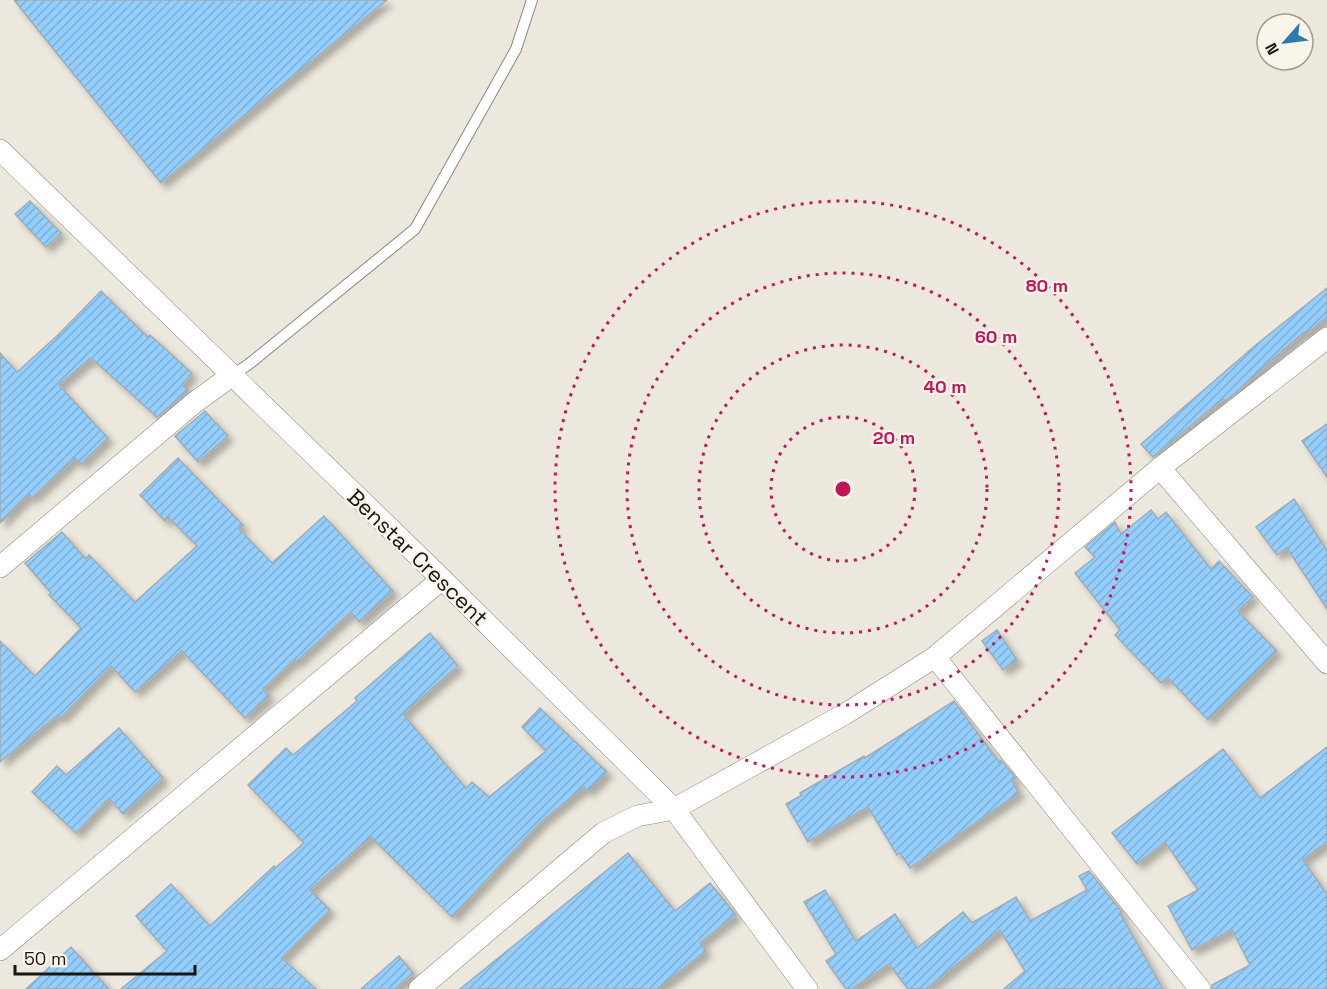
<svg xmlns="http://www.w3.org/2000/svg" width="1327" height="989" viewBox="0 0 1327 989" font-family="'Space Grotesk',sans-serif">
<defs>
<pattern id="building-hatch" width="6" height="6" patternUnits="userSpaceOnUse" patternTransform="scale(1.5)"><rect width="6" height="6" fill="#93cefc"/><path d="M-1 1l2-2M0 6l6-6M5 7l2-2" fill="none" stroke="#7eb0d7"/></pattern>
<filter id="shadow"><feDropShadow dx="5.5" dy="5.5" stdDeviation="3" flood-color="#0004"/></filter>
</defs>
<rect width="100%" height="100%" fill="#ece8dd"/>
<!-- building -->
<g fill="url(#building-hatch)" stroke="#a1abb2" stroke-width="1.5" filter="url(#shadow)">
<path d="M14,0H387L161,183Z"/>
<path d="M30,201L61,233L46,247L15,214Z"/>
<path d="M1327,288V317L1306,334L1304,332L1235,393L1225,401L1223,399L1153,457L1141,444L1257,344Z"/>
<path d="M101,291L148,337L150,335L192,373L182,385L188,391L157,417L91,358L59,385L108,438L81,464L75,458L32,498L29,494L0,523V353L17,372L58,335Z"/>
<path d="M205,411L228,436L198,462L175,436Z"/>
<path d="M1327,424V477L1302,441Z"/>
<path d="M178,458L243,525L239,529L272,563L324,516L393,591L359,622L351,612L296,662L294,660L263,689L269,696L245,718L182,651L135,692L111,666L61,718L58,715L0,762V641L35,676L81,628L49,595L51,593L25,563L62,532L86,559L89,555L135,602L197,546L168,517L165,521L140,495Z"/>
<path d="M1294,499L1327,551V609L1287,548L1277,555L1256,527Z"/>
<path d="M1151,510L1158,519L1166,512L1211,569L1219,561L1253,597L1238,611L1277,651L1208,720L1167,677L1161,683L1115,635L1120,630L1075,573L1095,557L1085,547L1115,522L1121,534Z"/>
<path d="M997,630L1017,660L1003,670L982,641Z"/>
<path d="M430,633L458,666L403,714L466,788L472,782L489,797L546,751L522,727L540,708L607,772L588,791L584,787L540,823L452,917L371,837L310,890L330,910L282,958L316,989H121L167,951L136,916L171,884L210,926L274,866L275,868L304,843L248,785L286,748L293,755L357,701L355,698Z"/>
<path d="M954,701L999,762L1001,760L1016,778L1012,781L1019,793L910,868L900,853L897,855L868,807L808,842L786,804L802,795L800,793L864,756L865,758Z"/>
<path d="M119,728L163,778L123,814L109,798L76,833L32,792L57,766L66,775Z"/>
<path d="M1327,747V842L1303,860L1327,894V989H1212V985L1250,965L1232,930L1192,950L1168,906L1198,890L1165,842L1137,864L1112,833L1223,749L1260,798Z"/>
<path d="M628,853L675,911L710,883L736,915L700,943L706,951L657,989H460Z"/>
<path d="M1089,871L1122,912L1120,913L1163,989H1004L1025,971L1000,930L926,989H908L889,964L852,989H846L826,961L836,954L804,902L825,890L856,941L895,914L917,948L963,912L972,923L1016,897L1030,921L1087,890L1079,876Z"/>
<path d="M71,947L109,989H26Z"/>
<path d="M399,956L413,973L395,989H361Z"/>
</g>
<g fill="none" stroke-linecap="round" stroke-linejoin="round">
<!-- service casing -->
<g stroke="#8a877d" stroke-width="12">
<path id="service" d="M231,376L249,364L415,229L516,49L532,0"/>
</g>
<!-- minor casing -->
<g stroke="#8a877d" stroke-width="22">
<g id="minor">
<path d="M0,150L442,579L674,809L807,989"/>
<path d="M1160,468L1327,663"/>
<path d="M0,567L194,403L231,376"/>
<path d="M935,657L1200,989"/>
<path d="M0,950L442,579"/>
<path d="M419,989L603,833L637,816L674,809L845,714L935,657L1160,468L1327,338"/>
</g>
</g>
<!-- service -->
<use href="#service" stroke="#fff" stroke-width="10"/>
<!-- minor -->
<use href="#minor" stroke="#fff" stroke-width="21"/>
</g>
<!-- distance rings -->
<g fill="none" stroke="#c2185b" stroke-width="3" stroke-dasharray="3 6">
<circle cx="843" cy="489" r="72"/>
<circle cx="843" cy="489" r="144"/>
<circle cx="843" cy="489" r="216"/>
<circle cx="843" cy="489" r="288"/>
</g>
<g text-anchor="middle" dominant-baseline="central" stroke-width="4.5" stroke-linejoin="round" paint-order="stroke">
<!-- street labels -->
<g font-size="22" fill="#181713" stroke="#f9f5ea">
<text transform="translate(418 557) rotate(44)">Benstar Crescent</text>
</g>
</g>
<circle cx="843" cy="489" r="9" fill="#c2185b" stroke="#f9f5ea" stroke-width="3"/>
<g font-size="18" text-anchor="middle" font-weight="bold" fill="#c2185b" stroke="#f9f5ea" stroke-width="4.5" stroke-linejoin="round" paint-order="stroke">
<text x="1047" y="292">80 m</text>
<text x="996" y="343">60 m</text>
<text x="945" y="393">40 m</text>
<text x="894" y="444">20 m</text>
</g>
<!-- north arrow -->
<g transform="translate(1285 42) rotate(242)"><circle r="28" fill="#f9f5ea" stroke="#9f9c94" stroke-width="1.5"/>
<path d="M0-4.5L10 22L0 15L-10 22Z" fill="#2f79ad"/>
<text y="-9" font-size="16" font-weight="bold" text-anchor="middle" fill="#181713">N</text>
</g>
<!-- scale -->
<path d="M15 965v9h180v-9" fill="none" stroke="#181713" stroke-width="3"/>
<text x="24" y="965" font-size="18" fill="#181713" stroke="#f9f5ea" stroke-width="4.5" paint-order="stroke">50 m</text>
</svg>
